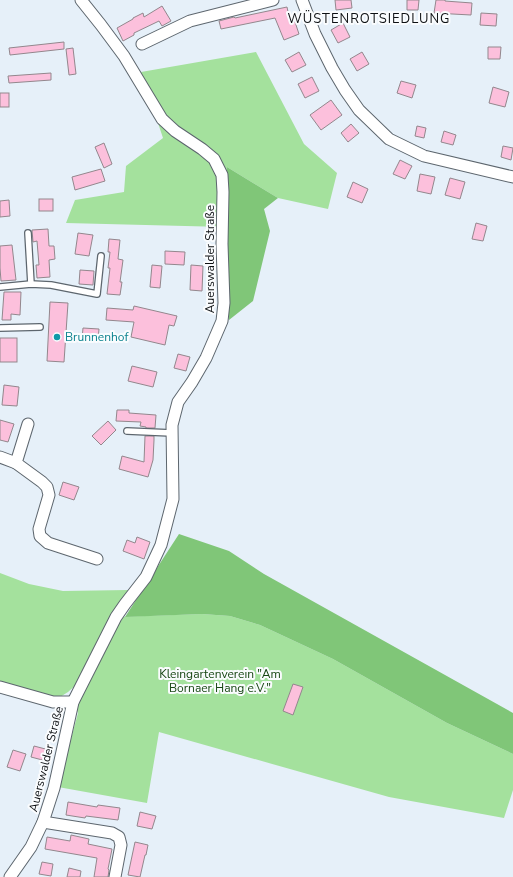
<svg xmlns="http://www.w3.org/2000/svg" width="513" height="877" viewBox="0 0 513 877" font-family="'Nunito Sans',sans-serif">
<rect width="100%" height="100%" fill="#e6f0f9"/>
<!-- green -->
<g fill="#a4e19d">
<path d="M256,52L304,144L337,173L328,209L278,198L227,167L225,227L66,223L75,200L124,192L126,166L163,138L141,72Z"/>
<path d="M0,573L29,584L63,591L128,590L116,617L202,614L230,616L260,625L333,659L447,723L513,754V790L504,818L389,797L159,732L147,803L58,787L78,713L73,702L78,683L68,692L60,697H52L0,683Z"/>
</g>
<!-- forest -->
<g fill="#80c678">
<path d="M227,167L278,198L264,209L270,231L253,301L229,320L225,227Z"/>
<path d="M179,534L229,551L264,574L513,713V754L447,723L333,659L260,625L230,616L202,614L125,617Z"/>
</g>
<!-- building -->
<g fill="#fcc0dc" stroke="#93878d">
<path d="M335,0H351L352,8L336,10Z"/>
<path d="M407,0H419L418,10H407Z"/>
<path d="M436,0H445V1L472,3L471,15L434,13Z"/>
<path d="M162,6L171,21L162,26L159,21L134,33V35L123,41L117,28L133,19V18L143,13L144,17Z"/>
<path d="M287,7L290,21L294,19L299,34L284,40L275,18L221,29L219,21L234,17L235,18Z"/>
<path d="M481,13L497,14L496,26L480,25Z"/>
<path d="M343,23L350,37L338,43L331,30Z"/>
<path d="M64,42V49L10,55L9,48Z"/>
<path d="M488,47H501L500,59H488Z"/>
<path d="M73,48L76,74L69,75L66,49Z"/>
<path d="M299,52L306,65L292,72L285,60Z"/>
<path d="M362,52L369,64L357,71L350,59Z"/>
<path d="M51,73V80L9,83L8,76Z"/>
<path d="M312,77L319,91L305,98L298,84Z"/>
<path d="M401,81L416,85L412,98L397,93Z"/>
<path d="M493,87L509,92L505,107L489,103Z"/>
<rect x="0" y="93" width="9" height="14"/>
<path d="M331,100L342,115L321,130L310,115Z"/>
<path d="M351,124L359,133L348,142L341,133Z"/>
<path d="M417,126L426,128L424,138L415,136Z"/>
<path d="M444,131L456,135L453,145L441,142Z"/>
<path d="M104,143L112,164L104,168L95,147Z"/>
<path d="M503,146L513,148L511,160L501,157Z"/>
<path d="M400,160L412,166L405,179L393,174Z"/>
<path d="M101,169L105,181L75,190L72,177Z"/>
<path d="M420,174L435,177L431,194L417,191Z"/>
<path d="M450,178L465,182L460,199L445,195Z"/>
<path d="M353,182L368,189L362,203L347,197Z"/>
<rect x="39" y="199" width="14" height="12"/>
<path d="M9,200L10,216L0,217V201Z"/>
<path d="M476,223L487,226L483,241L472,239Z"/>
<path d="M48,229L49,246H54L55,259L49,260L50,277L37,278L36,265H39L37,241L33,242L32,230Z"/>
<path d="M78,233L93,235L89,256L75,254Z"/>
<path d="M109,239L120,240L118,259L123,260L120,282H122L120,295L107,294L110,268H108L110,252H108Z"/>
<path d="M12,245L16,280L1,281L0,268V246Z"/>
<path d="M165,251L185,252L184,265L165,264Z"/>
<path d="M152,265L162,266L160,288L150,287Z"/>
<path d="M191,265L203,266L202,291L190,290Z"/>
<path d="M80,270L94,271L93,285L79,284Z"/>
<path d="M4,292H21L20,315L11,314V320H2Z"/>
<path d="M50,302L68,303L64,362L47,361Z"/>
<path d="M134,306L177,316L174,326L169,325L165,345L131,337L134,322L106,320L107,308L133,310Z"/>
<path d="M83,328L99,329L98,340L82,339Z"/>
<rect x="0" y="338" width="17" height="24"/>
<path d="M178,354L190,357L186,371L174,368Z"/>
<path d="M132,366L157,372L153,387L128,381Z"/>
<path d="M4,385L19,387L17,406L2,405Z"/>
<path d="M117,410H129V413L156,415L155,428H146V427L140,426L141,422L116,421Z"/>
<path d="M0,420L14,424L8,442L0,440Z"/>
<path d="M108,421L116,430L101,445L92,436Z"/>
<path d="M145,436H154V440L153,460L148,477L119,469L122,456L144,462Z"/>
<path d="M63,482L79,487L74,500L59,495Z"/>
<path d="M137,537L150,542L144,559L123,551L127,540L135,543Z"/>
<path d="M293,684L303,687L293,715L283,711Z"/>
<path d="M34,746L53,751L50,762L31,757Z"/>
<path d="M13,750L26,754L20,771L7,767Z"/>
<path d="M68,802L97,807L98,805L120,808L118,820L86,816L85,818L66,815Z"/>
<path d="M140,812L156,816L152,829L137,826Z"/>
<path d="M71,835L89,839L88,844L112,849L108,869L109,870L108,877H94L97,858L45,849L47,837L70,841Z"/>
<path d="M135,842L148,845L146,855H145L140,877L128,875Z"/>
<path d="M42,862L53,864L51,876L39,874Z"/>
<path d="M69,868L81,871L80,877H67Z"/>
</g>
<g fill="none" stroke-linecap="round" stroke-linejoin="round">
<!-- service casing -->
<g stroke="#5d666e" stroke-width="8">
<g id="service">
<path d="M28,233L31,284"/>
<path d="M0,287L31,284L51,285L97,294L101,256"/>
<path d="M0,328L40,327"/>
<path d="M127,431L172,433"/>
</g>
</g>
<!-- minor casing -->
<g stroke="#5d666e" stroke-width="13">
<g id="minor">
<path d="M302,0L315,34L332,68L345,90L359,110L389,139L424,156L513,177"/>
<path d="M142,44L190,21L273,0"/>
<path d="M28,424L16,463L42,482L47,487L49,495L39,529L40,536L48,543L97,559"/>
<path d="M0,457L16,463"/>
<path d="M0,687L53,702H73"/>
<path d="M43,822L112,833L119,837L121,845L115,877"/>
<path d="M10,877L31,847L43,822L54,788L73,702L116,617L125,604L146,577L161,545L173,499L172,425L178,402L192,382L206,358L222,321L224,303L222,244L223,192L222,175L214,159L202,149L175,131L162,119L124,56L101,25L81,0"/>
</g>
</g>
<!-- service -->
<use href="#service" stroke="#fff" stroke-width="5.5"/>
<!-- minor -->
<use href="#minor" stroke="#fff" stroke-width="11"/>
</g>
<!-- markers -->
<circle fill="#0f9aa8" stroke="#fafcfe" stroke-width="1.5" cx="57" cy="337" r="4"/>
<g text-anchor="middle" dominant-baseline="central" stroke-width="4" stroke-linejoin="round" paint-order="stroke">
<!-- street labels -->
<g font-size="12" fill="#0d1013" stroke="#fafcfe">
<text transform="translate(210 259) rotate(-90)">Auerswalder Straße</text>
<text transform="translate(46 759) rotate(-76)">Auerswalder Straße</text>
</g>
<!-- culture labels -->
<g font-size="12" fill="#0d838f" stroke="#fafcfe" text-anchor="start">
<text x="65" y="337">Brunnenhof</text>
</g>
<!-- park labels -->
<g font-size="12" fill="#174713" stroke="#fafcfe">
<text x="220" y="674">Kleingartenverein "Am<tspan x="220" dy="14">Bornaer Hang e.V."</tspan></text>
</g>
<!-- neighbourhood labels -->
<g font-size="13" letter-spacing="1" fill="#0d1013" stroke="#fafcfe">
<text x="369" y="19">WÜSTENROTSIEDLUNG</text>
</g>
</g>
</svg>
